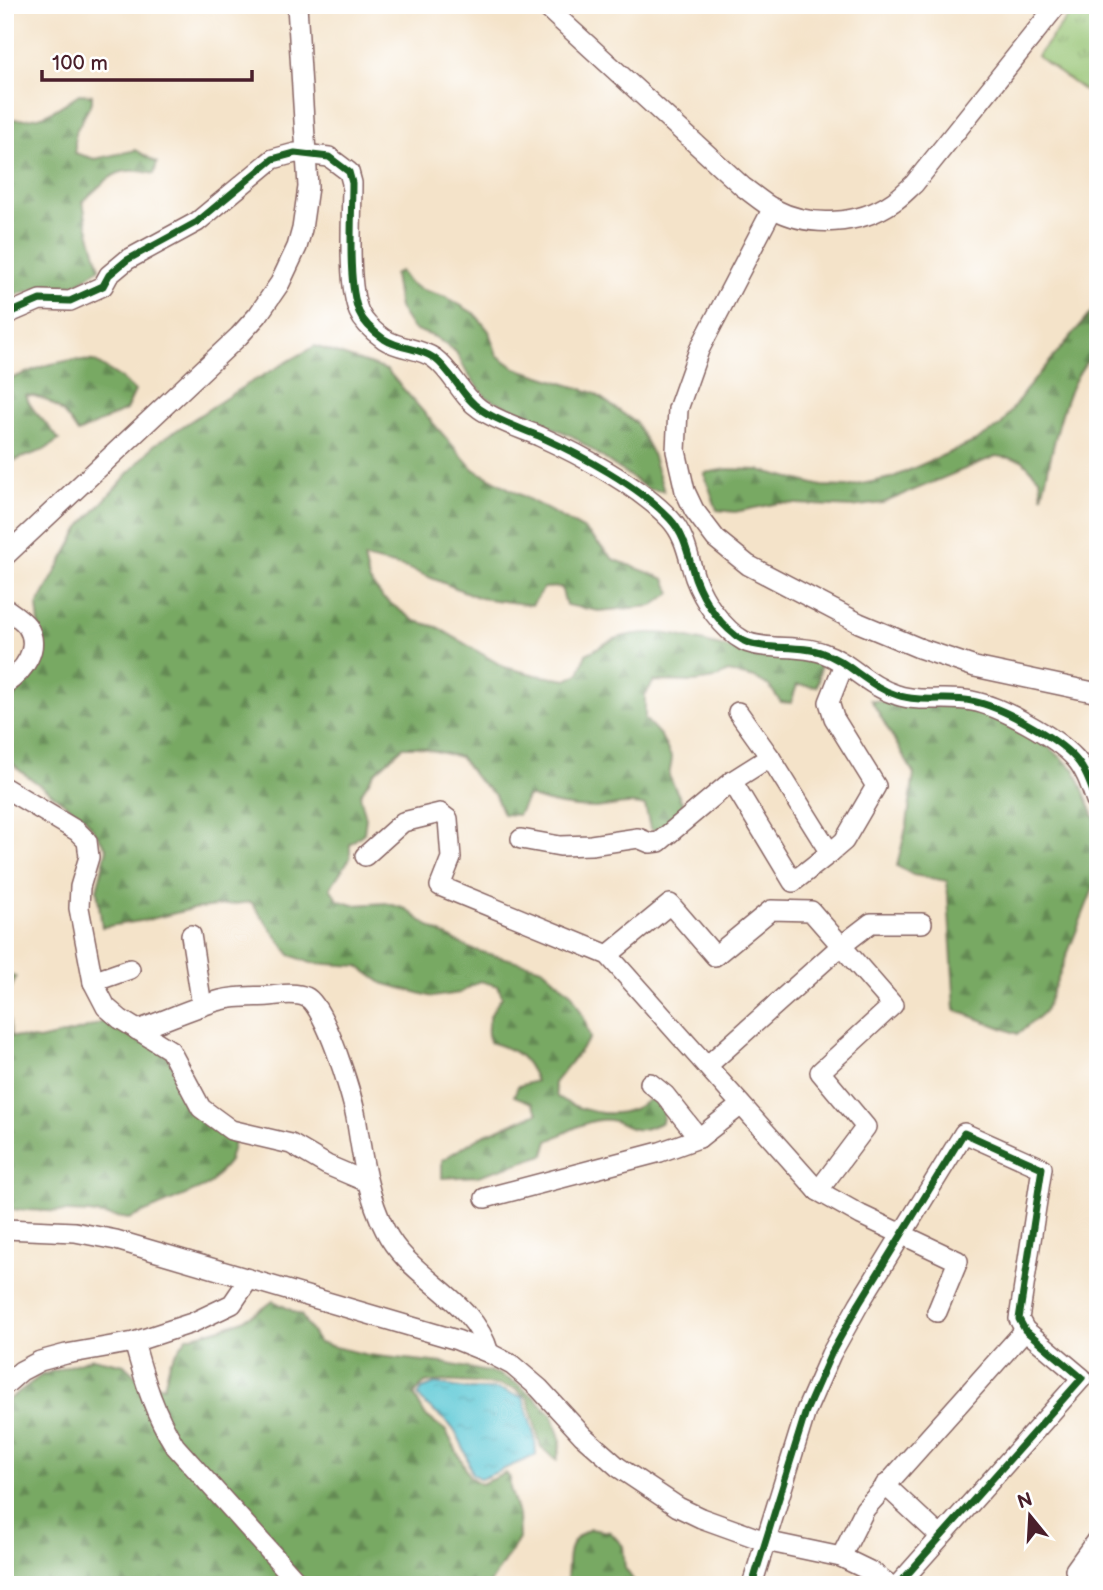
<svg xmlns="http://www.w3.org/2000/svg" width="1103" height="1590" viewBox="0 0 1103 1590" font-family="'Balsamiq Sans',sans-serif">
<defs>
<pattern id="forest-firs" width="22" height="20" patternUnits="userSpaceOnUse" patternTransform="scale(1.75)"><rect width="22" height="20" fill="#78a964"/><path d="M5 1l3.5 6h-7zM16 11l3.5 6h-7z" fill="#648953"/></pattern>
<pattern id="park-tufts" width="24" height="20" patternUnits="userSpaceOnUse" patternTransform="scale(1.75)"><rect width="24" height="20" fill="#95c372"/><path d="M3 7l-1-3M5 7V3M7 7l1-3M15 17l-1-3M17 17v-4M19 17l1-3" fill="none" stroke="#7c9e5e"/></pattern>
<pattern id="water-ripples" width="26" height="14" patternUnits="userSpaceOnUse" patternTransform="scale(1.75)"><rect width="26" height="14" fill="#5dc9d6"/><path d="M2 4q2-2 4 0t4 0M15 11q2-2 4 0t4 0" fill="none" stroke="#52acb8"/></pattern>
</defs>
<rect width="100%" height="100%" fill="#fff"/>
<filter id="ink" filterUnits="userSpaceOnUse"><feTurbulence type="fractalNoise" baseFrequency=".0143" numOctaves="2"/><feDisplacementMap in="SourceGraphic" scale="14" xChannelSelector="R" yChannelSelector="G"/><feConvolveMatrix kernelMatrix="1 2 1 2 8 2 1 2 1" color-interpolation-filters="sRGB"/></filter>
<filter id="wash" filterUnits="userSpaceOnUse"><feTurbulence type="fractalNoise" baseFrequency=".00686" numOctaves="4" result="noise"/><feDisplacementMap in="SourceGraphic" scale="28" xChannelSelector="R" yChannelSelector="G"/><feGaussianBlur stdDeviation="1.57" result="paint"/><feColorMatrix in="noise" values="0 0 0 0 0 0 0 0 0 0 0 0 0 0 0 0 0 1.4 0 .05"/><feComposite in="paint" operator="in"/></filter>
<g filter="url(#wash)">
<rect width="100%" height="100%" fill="#f4e3c9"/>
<!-- forest -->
<g fill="url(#forest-firs)" stroke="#616448" stroke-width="2">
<path d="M79,94L92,95V102L75,133V153L95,159L136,150L157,163L154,174C116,164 111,177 83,201L87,224L100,268L76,285L39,288L5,298V119C42,121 50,114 79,94Z"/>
<path d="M400,271L408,282L420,289L446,297L475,314L489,331L497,355L515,368L594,393L636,423L651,451L664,491L648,489L572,436L486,397L467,373L456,352L435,337L413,329L399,308L394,275Z"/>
<path d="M1098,304V350C1062,380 1053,452 1042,496L1040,479L1022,460L996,456L883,503L851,507L779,503L735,512L717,510L704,473L727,469L759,470L822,486L847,487L891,478L976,441L1001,425L1025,391Z"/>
<path d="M315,346L387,370L473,469L585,530L613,559L665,579L671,593L652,606L599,611L566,605L561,587L544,588L532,605L480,598L407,568L364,558L369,580L383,598L415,621L437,627L504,667L536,675L567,680L579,674L586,654C596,649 605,643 615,639C659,623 699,643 742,651C770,656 794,654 821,664L817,687L797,685L791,703L781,702L769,686L755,678L728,672L714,679L694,682L654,681L645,695V719L661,736L672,759L669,776L686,810L659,833L650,828L645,806C628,801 612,807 595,808C571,808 550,804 528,796L518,815L503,814L495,795L476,778L460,757L418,747H403L374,773L360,795L366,818L364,833L350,844V858L330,888L338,900L353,905L386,903L406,909L431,928L471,949L542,968L572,994L584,1018L590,1038L554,1083L557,1097C578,1110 609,1119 633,1109C640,1106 647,1101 653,1097L664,1113L662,1122C626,1141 627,1117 600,1120C582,1122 564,1134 548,1141L544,1155L478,1176L442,1178V1160L483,1135L538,1113L532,1103L514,1096L518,1086L536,1081C525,1054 516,1050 489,1042C485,1022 490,1013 502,997L498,986L480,981L460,993L433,997L382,983L358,966L311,963L290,955L251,902L192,909L147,920L102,927L97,890L107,849L85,818L19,770L5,755V709L43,661L37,606L81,526L154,445L241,388Z"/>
<path d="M71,360L94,361L121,378L135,391L126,410L78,433C65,412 51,397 26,395C31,413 49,423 59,440L44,450L7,463L5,381L47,365Z"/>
<path d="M871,700L919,706L966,705L1038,737L1075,770L1098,826V876L1045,1011L1018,1034L955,1010L947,881L913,875L897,866L907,824L914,774Z"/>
<path d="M5,973L16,977L7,998L11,1036L39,1040L82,1030L110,1019L164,1049L176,1073L234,1142L229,1161L209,1185L129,1219L89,1213L5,1209Z"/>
<path d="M273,1301L301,1315L319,1343L368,1355L443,1363L498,1374L516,1383L534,1397L552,1415L561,1441L557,1460L541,1448L528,1399C524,1396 519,1391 515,1389C504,1384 436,1379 426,1383C421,1385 418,1390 414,1395L425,1415L446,1431L470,1477L481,1484L506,1473L510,1478V1488L518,1515L519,1539L489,1585H5V1404L8,1400L42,1375L93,1358L124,1365L138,1379L164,1386L170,1362L187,1337C221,1329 244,1324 273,1301Z"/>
<path d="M590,1529L610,1532L623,1546L625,1568L634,1581L632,1585H566C571,1558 561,1544 590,1529Z"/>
</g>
<!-- park -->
<path fill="url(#park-tufts)" stroke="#70714e" stroke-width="2" d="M1077,5H1098V101L1037,56Z"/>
<!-- water -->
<path fill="url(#water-ripples)" stroke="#547480" stroke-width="2" d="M435,1384L468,1389H498L523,1397L535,1438L536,1455L481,1479L472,1474C466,1456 462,1437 448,1423C437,1413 428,1409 418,1396L422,1389Z"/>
</g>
<g filter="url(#ink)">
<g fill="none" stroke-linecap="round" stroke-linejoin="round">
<!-- minor casing -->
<g stroke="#866462" stroke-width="22">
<g id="minor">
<path d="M544,5L743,187C753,194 763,203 774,209C810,228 860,225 893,202C901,197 907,190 914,184L1057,5"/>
<path d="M773,208L699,350L678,409L676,451L685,491L694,510L716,539L748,565L859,623L919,648L975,667L1098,693"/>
<path d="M5,315L40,300L70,301L103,286L109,275L127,260L197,222L273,159L295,153L329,157L349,172L352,183C352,215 347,284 359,312C364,324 374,332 384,339C399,349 420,348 434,358C453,372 461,396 480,409C497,421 520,428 539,436C581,455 639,486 670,519C686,536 688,557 695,578C703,600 722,629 744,641C765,651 800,644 823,653C850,662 867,686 897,695C920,703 948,696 972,701C1000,706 1056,737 1075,758C1087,771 1092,790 1098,806"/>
<path d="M5,556L239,336L258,315L280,283L297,247L302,229L308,187L297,5"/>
<path d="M5,608C12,613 22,619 27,626C42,648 23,672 5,684"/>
<path d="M738,712L770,757L830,853L844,841L876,786L834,718L829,702L844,664"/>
<path d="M732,781L793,882L830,853"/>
<path d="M5,788L77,831L87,841L89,857L80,887L79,908L93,982L106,1007L120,1019L170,1050L201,1108L231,1130L291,1144L327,1165L367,1182"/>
<path d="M521,839L560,846L591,845L638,838L650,843L659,842L732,781L770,757"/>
<path d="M365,856L403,822L440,813L448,819L451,858L440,886L608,955L818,1191L861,1215L958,1261L937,1312"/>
<path d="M191,935L202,1006"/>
<path d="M608,955L670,904L715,956L771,910L811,911L893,1005L820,1072L866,1127L818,1191"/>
<path d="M93,982L130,969"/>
<path d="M137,1030C165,1021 193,1007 221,1000C236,996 254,997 269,996C280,995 295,992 306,997C325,1005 352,1095 356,1117C362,1155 367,1195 385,1230C410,1280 473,1297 489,1353"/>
<path d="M707,1066L841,946L871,923H922"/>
<path d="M650,1083L665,1095L699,1138"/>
<path d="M485,1198L660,1152L699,1138L741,1105"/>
<path d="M5,1229L75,1232L116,1240L457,1340L489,1353L512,1365L539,1388L583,1436L618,1467L678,1507L701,1518L765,1541L841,1557L872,1572L890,1585"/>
<path d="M134,1342C145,1381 153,1411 175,1446L300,1585"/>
<path d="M5,1385L21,1371L40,1361L66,1354L134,1342L192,1323L232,1304L249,1279"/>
<path d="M885,1485L940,1536"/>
<path d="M841,1557L865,1509L1025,1330"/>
<path d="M752,1585L806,1411L831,1354L859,1304L964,1133L1042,1168L1019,1319L1025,1330L1082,1378L898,1585"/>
<path d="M1095,1585L1075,1570L1098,1538"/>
</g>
</g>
<!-- minor -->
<use href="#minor" stroke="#fff" stroke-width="19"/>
<!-- cycleway casing -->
<g stroke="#fff" stroke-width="11">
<g id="cycleway">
<path d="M5,315L40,300L70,301L103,286L109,275L127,260L197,222L273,159L295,153L329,157L349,172L352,183C352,215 347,284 359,312C364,324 374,332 384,339C399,349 420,348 434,358C453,372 461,396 480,409C497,421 520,428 539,436C581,455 639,486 670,519C686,536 688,557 695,578C703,600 722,629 744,641C765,651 800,644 823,653C850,662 867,686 897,695C920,703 948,696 972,701C1000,706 1056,737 1075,758C1087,771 1092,790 1098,806"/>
<path d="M752,1585L806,1411L831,1354L859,1304L964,1133L1042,1168L1019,1319L1025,1330L1082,1378L898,1585"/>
</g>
</g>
<!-- cycleway -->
<use href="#cycleway" stroke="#1b5e20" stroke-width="7"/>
</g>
</g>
<!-- margin -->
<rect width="1103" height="1590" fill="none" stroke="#fff" stroke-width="28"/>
<!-- north arrow -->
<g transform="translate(1030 1516) rotate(342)" stroke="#ffffff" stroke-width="5" paint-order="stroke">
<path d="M0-5L12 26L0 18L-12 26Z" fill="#4a1f2b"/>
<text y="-10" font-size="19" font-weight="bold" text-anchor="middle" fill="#4a1f2b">N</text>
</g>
<!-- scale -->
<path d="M42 70v10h210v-10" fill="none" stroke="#4a1f2b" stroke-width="3.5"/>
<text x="52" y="70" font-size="21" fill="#4a1f2b" stroke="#ffffff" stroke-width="5" paint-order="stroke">100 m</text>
</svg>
